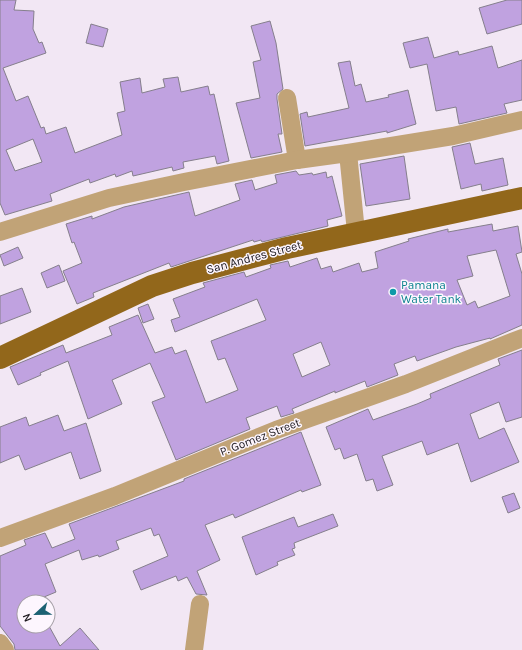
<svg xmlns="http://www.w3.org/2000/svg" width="522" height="650" viewBox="0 0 522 650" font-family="Karla,sans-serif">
<rect width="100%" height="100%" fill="#f2e7f4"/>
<!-- building -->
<g fill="#c0a2e0" stroke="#857f8c" fill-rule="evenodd">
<path d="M0,0H16L14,10L34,11L33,29L39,43L42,42L46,53L3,68L16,101L28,96L41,128L44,127L46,134L66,127L75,153L122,135L117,113L125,111L120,82L140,78L142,93L165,87L163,79L178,77L181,92L208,86L210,95L214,94L229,161L217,164L215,156L183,162L184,168L173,171L172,167L133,176L132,171L116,177L115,174L90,183L89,179L50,194L52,201L5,215L0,203ZM33,139L42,162L15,171L6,150Z"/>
<path d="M507,0H522V24L487,34L479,8Z"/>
<path d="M270,21L276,43L283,89L277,94V99L282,134H278L282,152L251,158L236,103L260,98L253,62L261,60L251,26Z"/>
<path d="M91,24L108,29L103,47L86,43Z"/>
<path d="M428,37L434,58L458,51L459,55L492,46L498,68L522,60V100L504,104L507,113L459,124L456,107L436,111L427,64L410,68L403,43Z"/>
<path d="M350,61L355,86L361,84L366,102L389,97L388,95L408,90L416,124L387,133V131L305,146L300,114L307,112L308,117L349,108L338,63Z"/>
<path d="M470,143L475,164L503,158L508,185L482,191L481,184L461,189L452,147Z"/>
<path d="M404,156L410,199L366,206L360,164Z"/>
<path d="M296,171L299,175L312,173L313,175L326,172L327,178L332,176L342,216L327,220L328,226L262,242L261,240L254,242L253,240L171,267L169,263L93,293L94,297L77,304L63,271L82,263L74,242L72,243L66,224L92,216V219L124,207L189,192L195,216L240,200L235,184L252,180L255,190L277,183L275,175Z"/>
<path d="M492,224L493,231L518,226L522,252L516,254L522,274V325L490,339V338L456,347L417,361L415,356L394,364L398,375L367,387L365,381L335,393V391L292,409L294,413L281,417L277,406L246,418L250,429L176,460L152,402L165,397L150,363L112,380L122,404L88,419L68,361L40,373L41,375L18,385L10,367L63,345L66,353L112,335L109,327L138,315L155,353L172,347L175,354L186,350L206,403L238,390L225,358L218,360L211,341L266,320L257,299L175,332L171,320L180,317L173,299L205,287L203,283L244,272L246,277L271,268L270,265L288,261L290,267L317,258L321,269L331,266L333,272L359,263L362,272L378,268L375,252L409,241L408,239L448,229V232ZM496,250L510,296L478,308L475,301L467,305L457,280L473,276L467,256ZM321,342L330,365L302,377L293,354Z"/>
<path d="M18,247L23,258L4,266L0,255Z"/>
<path d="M59,265L65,281L47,288L41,273Z"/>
<path d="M22,288L31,312L0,324V296Z"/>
<path d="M148,304L154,319L143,323L138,308Z"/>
<path d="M522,350V417L506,422L499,402L470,414L479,439L504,428L519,462L471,482L458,443L427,455L422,441L382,456L393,485L377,491L373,479L366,481L357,454L344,459L340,448L335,450L326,427L368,409L373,420L417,404L431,398L430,394L500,365L498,359Z"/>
<path d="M58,415L64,431L86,423L101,471L80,479L71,452L25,470L19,455L0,463V427L26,417L29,426Z"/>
<path d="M301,432L321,485L302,492L301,490L235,518L233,514L205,525L220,560L197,571L207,595L196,594L187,577L178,581L176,576L141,590L133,571L168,556L159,534L154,536L151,528L116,541L119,549L99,557L98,555L82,560L79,550L45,564L56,592L32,602H24V626H49L60,646L80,628L99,650H15L14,644L0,626V556L26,545L24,540L45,533L52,548L75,539L69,524L184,481V479Z"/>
<path d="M514,493L520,508L508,513L502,497Z"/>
<path d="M333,514L338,526L294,543L295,548L292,549L295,555L277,562L278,565L256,575L242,537L294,517L298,527Z"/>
</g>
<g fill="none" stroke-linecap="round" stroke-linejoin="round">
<!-- minor -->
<g stroke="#c1a377" stroke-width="18">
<path d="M287,98L297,160"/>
<path d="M348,153L356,232"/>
<path d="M0,232L109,198L184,182L297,160L348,153L453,136L522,120"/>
<path d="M0,538L115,496L276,430L406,384L522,338"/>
<path d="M0,643L5,650"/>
<path d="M194,650L200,604"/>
</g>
<!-- major -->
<path stroke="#92671b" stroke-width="22" d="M0,358L152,286L192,273L287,248L522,198"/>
</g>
<!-- markers -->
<circle fill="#0f9aa8" stroke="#fdf6fe" stroke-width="1.5" cx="393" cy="292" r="4"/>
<g text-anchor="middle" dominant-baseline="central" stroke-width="3" stroke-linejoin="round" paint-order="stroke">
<!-- street labels -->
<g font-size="12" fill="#1e1a1f" stroke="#fdf6fe">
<text transform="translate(254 257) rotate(-15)">San Andres Street</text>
<text transform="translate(260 437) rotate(-21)">P. Gomez Street</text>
</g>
<!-- culture labels -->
<g font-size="12" fill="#0d838f" stroke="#fdf6fe" text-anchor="start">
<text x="401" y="285">Pamana<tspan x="401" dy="14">Water Tank</tspan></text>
</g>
</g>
<!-- north arrow -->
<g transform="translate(36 614) rotate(248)"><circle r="19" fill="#fdf6fe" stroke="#a49ea5"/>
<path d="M0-3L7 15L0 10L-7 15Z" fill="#1c6173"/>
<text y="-6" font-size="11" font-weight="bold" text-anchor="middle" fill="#1e1a1f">N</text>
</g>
</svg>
